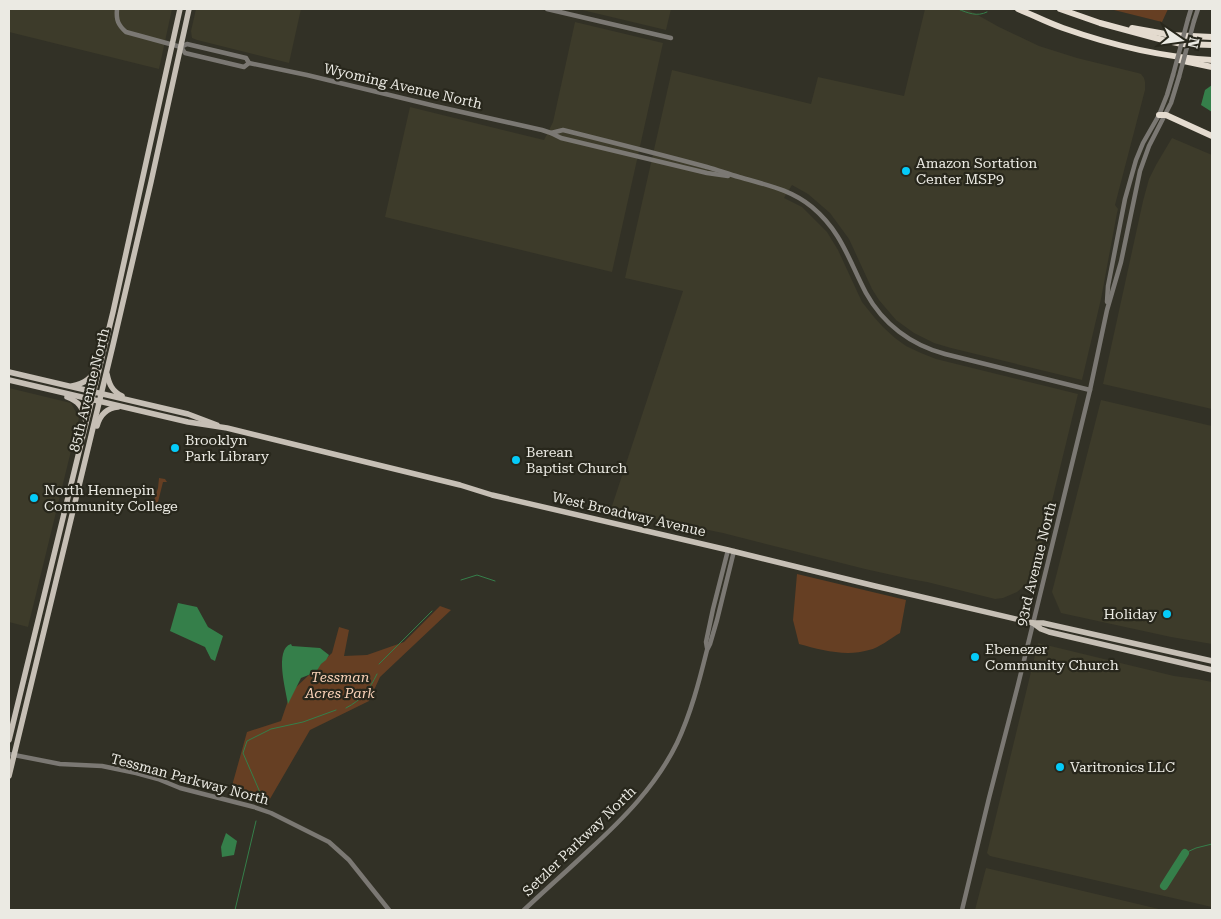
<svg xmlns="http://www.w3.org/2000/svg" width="1221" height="919" viewBox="0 0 1221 919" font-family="'Roboto Serif',serif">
<rect width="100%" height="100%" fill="#323126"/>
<!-- built -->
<g fill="#3d3b2a">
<path d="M9,9H172L159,69L9,32Z"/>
<path d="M196,9H301L289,63L197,40L192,38L191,31Z"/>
<path d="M578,9H671L666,30Z"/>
<path d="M925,9H967L999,27L1039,46L1077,58L1138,73L1141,74L1144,78L1145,82V90L1115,205L1118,209L1117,213L1101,299L1082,380L951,348L934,343L914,333L896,320L879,300L872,289L849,239L830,213L808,194L792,185L784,198L802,207L827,232L838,250L862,302L874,317L883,327L895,338L906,346L921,353L936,359L1078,394L1036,567L1030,578L1024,586L1017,592L1003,598L995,599L927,582L910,579L865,569L723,533L669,522L611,509L683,291L625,278L672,70L811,104L818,77L904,96Z"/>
<path d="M575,22L663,43L612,272L385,217L410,107L544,140L553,122Z"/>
<path d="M1172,138L1212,155V409L1103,384L1143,201L1149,179L1156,165Z"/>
<path d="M9,388L71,403L79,418L28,627L9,622Z"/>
<path d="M1101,400L1212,426V644L1171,637L1061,613L1052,592Z"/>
<path d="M1038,643L1174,676L1197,679L1212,682V907L990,856L987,853Z"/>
<path d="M986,868L1163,910H975Z"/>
</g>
<!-- green -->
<g fill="#663f23">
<path d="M1110,9H1168L1162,22Z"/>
<path d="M159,478L165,479L167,482H163L156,510L155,511L151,510L158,488Z"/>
<path d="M797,574L906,600L900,633C891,638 879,648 869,650C846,657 821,650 799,644L793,620Z"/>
<path d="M440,606L451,610L380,677L369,701L310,730L267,804L230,793L247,732L281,721L291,692L332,653L339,627L349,630L344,656L367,655L404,642Z"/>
</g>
<!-- water -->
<g fill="#357f4a">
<path d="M1212,85V112L1201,105L1205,90Z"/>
<path d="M178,603L197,607L208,627L223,636L215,661L211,659L205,647L170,631Z"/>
<path d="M291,644L292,646L320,648L329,655L326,660L321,664L316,672L301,678L288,704C286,691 274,649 291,644Z"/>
<path d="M226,833L237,841L234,855L222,857L221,847Z"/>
</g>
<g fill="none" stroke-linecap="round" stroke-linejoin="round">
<!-- stream -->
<g stroke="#357f4a" stroke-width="1">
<path d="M958,9C968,13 977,17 987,12"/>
<path d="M461,580L477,575L495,581"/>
<path d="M379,664L432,611"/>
<path d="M346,708C363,699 369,690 377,674"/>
<path d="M261,800L262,797L243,753L247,741L271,729L303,722L336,710"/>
<path d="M1185,853L1196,848L1212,844"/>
<path d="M235,910L256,821"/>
</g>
<!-- river -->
<path stroke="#357f4a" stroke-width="8" d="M1164,886L1185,853"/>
<!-- minor -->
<g stroke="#7b7873" stroke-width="4.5">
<path d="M117,9C116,20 118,25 126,32L181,47L187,44L246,58L249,63"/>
<path d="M547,9L671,38"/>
<path d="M1188,19L1191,9"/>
<path d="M1194,21L1198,9"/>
<path d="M181,47L185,53L244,67L249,63L307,75L435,106L542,130L551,133L561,138L707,173L728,176"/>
<path d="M551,133L563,130C611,142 659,154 707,167C718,170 728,174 739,177C766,185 790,189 812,207C842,232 849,261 866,293C883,324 911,345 945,354L1090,390"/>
<path d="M1107,302L1108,286L1125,199L1136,160L1143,143L1159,115L1167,95L1173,75"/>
<path d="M707,648L706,642L713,609L728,550"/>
<path d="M9,754L60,764L102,766L136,773L158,779L180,788L254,807L271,813L329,842L349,860L389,910"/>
<path d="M524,910C545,890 567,871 588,851C623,819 656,786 677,743C691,713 699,682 707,650L710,644L717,620L734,551"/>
<path d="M962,910L989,798L1018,685L1090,390L1107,310L1121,262L1140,171L1149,146L1171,103L1179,77"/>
</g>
<!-- major -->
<g stroke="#c6bfb5" stroke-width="5.5">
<path d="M9,372L188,414L217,425"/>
<path d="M107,374C109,384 112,391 122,396"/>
<path d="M9,380L188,422L227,428L460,485L492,495L728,550L875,586L1033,623H1043L1212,661"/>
<path d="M72,386C83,384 92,379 95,368"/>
<path d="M67,397C78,401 83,407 85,419"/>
<path d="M97,426C100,415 107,408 118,407"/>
<path d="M1033,623L1041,629L1049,632L1212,670"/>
<path d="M9,740L113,312L180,9"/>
<path d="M9,776L113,345L151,182L189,9"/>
</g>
<!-- highway -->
<g stroke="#e4dbcf" stroke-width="6">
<path d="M1018,9C1033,15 1048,23 1063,28C1111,45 1161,57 1212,60"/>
<path d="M1060,9L1100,23L1163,40L1182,44L1212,45"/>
<path d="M1132,28L1171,35L1212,37"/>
<path d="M1179,60L1212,67"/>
<path d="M1159,115H1166L1212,136"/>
</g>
<!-- minor-bridge -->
<g stroke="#7b7873" stroke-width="4.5">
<path d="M1173,75L1188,19"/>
<path d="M1179,77L1194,21"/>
</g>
</g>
<!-- markers -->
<g fill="#05cbf9" stroke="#28271c" stroke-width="2">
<circle cx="906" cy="171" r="5"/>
<circle cx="175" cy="448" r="5"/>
<circle cx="516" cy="460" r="5"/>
<circle cx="34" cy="498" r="5"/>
<circle cx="1167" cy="614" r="5"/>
<circle cx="975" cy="657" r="5"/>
<circle cx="1060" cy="767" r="5"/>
</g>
<g text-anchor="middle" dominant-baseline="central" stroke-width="4.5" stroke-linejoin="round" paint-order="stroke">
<!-- street labels -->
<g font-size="14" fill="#ebeae3" stroke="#28271c">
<text transform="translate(403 86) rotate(13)">Wyoming Avenue North</text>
<text transform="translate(89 390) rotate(-76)">85th Avenue North</text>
<text transform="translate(629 514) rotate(13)">West Broadway Avenue</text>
<text transform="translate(1036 564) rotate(-76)">93rd Avenue North</text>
<text transform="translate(190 779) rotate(15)">Tessman Parkway North</text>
<text transform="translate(579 841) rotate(-44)">Setzler Parkway North</text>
</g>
<!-- poi labels -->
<g font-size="14" fill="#ebeae3" stroke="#28271c" text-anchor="start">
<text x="916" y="163">Amazon Sortation<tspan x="916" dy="16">Center MSP9</tspan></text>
<text x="185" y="440">Brooklyn<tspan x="185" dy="16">Park Library</tspan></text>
<text x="526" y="452">Berean<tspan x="526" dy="16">Baptist Church</tspan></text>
<text x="44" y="490">North Hennepin<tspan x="44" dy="16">Community College</tspan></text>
<text x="1157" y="614" text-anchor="end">Holiday</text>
<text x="985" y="649">Ebenezer<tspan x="985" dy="16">Community Church</tspan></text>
<text x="1070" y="767">Varitronics LLC</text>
</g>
<!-- park labels -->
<g font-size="14" font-style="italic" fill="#fad2b8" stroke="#28271c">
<text x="340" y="677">Tessman<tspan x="340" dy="16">Acres Park</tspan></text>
</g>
</g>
<!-- border -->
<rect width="1221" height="919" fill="none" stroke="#ebeae3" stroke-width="20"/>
<!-- north arrow -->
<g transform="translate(1181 40) rotate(103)" stroke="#28271c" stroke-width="4" paint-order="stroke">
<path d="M0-4L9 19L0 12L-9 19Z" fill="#ebeae3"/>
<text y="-8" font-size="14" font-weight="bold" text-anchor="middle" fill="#ebeae3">N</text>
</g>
</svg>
